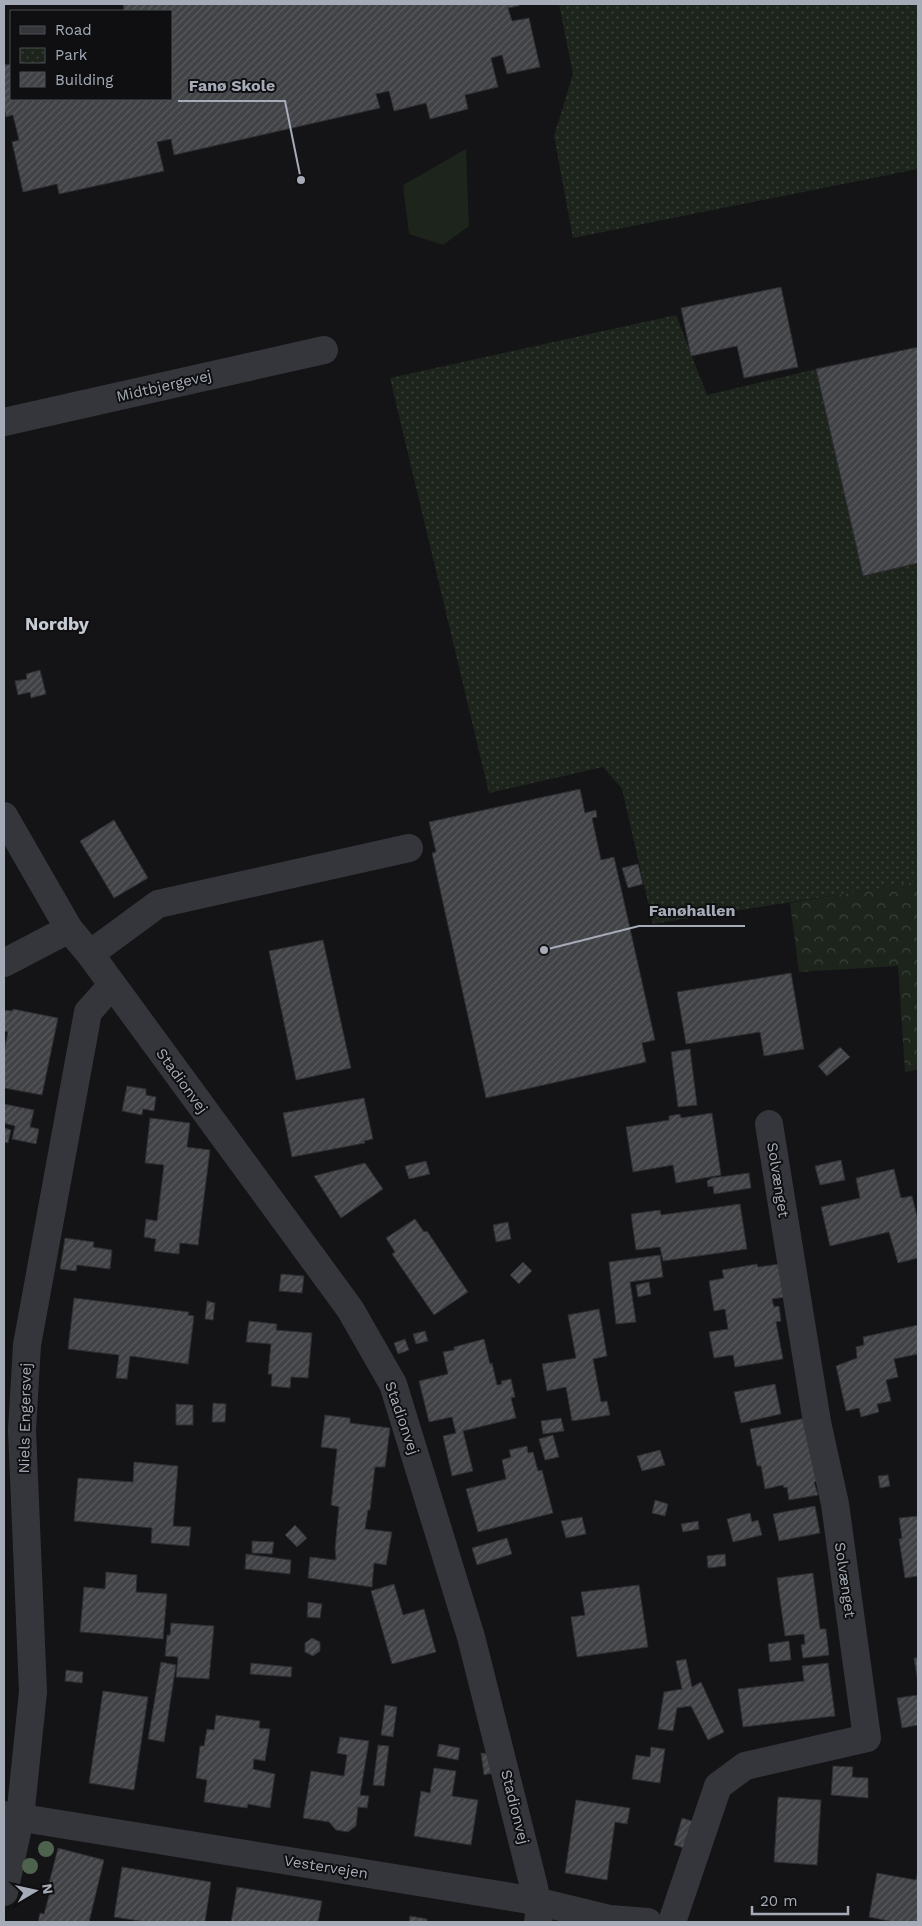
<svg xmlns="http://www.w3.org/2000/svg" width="922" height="1926" viewBox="0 0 922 1926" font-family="'Work Sans',sans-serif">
<defs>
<pattern id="forest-crowns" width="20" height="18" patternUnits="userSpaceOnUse" patternTransform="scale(1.25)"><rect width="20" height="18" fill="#1c241c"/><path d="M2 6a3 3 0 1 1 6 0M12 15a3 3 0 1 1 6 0" fill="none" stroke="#3a413b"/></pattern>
<pattern id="park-dots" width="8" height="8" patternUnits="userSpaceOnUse" patternTransform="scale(1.25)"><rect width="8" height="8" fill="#1c241c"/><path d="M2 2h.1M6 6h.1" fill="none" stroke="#3a413b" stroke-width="1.8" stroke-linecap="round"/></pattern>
<pattern id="building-hatch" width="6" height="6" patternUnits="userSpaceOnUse" patternTransform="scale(1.25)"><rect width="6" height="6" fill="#404246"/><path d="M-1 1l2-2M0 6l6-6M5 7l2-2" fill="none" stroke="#595b5e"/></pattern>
</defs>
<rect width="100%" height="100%" fill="#141416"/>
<!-- grass -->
<path fill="#1c241c" d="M466,149L469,226L443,245L409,234L403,185Z"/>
<!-- forest -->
<path fill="url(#forest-crowns)" d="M918,881V1070L905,1072L898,966L799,972L790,903Z"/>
<!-- park -->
<g fill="url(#park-dots)">
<path d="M559,4H918V169L573,238L554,136L573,74Z"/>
<path d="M676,315L707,395L816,369L863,576L918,563V881L892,886L653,924L622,789L603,767L489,793L390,378Z"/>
</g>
<!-- building -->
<g fill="url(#building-hatch)" stroke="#2e2e32">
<path d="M123,4H519V6L508,8L512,21L529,18L540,67L507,74L502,55L491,58L498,87L465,95L468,109L430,119L426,103L394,111L389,91L376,94L380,108L174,155L171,139L157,142L164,171L59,194L57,184L23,192L12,142L19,140L13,115L6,117L4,107V65L11,64V99H171V11H124Z"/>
<path d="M781,287L798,367L744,378L737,346L691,356L681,308Z"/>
<path d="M918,347V563L863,576L816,369Z"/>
<path d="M40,670L46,694L31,698L30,692L18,695L15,681L27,679L26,674Z"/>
<path d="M580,789L585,813L596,810L597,817L592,818L601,860L614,857L655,1040L642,1043L646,1062L486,1098L432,853L436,852L429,822Z"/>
<path d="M114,820L148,878L114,898L80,841Z"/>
<path d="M638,864L643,884L628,888L622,868Z"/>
<path d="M323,940L351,1068L296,1080L269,951Z"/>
<path d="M791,973L804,1049L764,1056L760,1032L686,1044L677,992Z"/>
<path d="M13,1009L58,1018L42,1095L4,1088V1050L8,1032L4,1031V1010L12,1011Z"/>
<path d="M840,1047L850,1057L827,1076L818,1066Z"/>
<path d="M690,1049L697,1105L678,1107L671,1052Z"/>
<path d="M127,1086L146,1089V1095L156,1097L154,1111L143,1109L142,1115L122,1111Z"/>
<path d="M364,1098L373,1139L364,1141L365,1143L292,1157L283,1113Z"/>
<path d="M4,1104L34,1110L30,1127L39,1129L36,1144L12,1139L15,1126L4,1123Z"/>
<path d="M712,1113L721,1175L676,1183L673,1165L633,1172L626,1127L669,1120V1116L680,1114L681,1118Z"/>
<path d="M150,1118L190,1123L187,1147L210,1150L198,1245L180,1243L179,1254L154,1251L156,1239L144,1237L146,1219L157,1221L164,1165L145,1163Z"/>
<path d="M4,1128L11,1130L8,1143L4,1142Z"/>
<path d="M841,1160L845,1180L820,1185L815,1166Z"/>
<path d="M426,1161L430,1174L409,1179L405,1166Z"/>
<path d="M365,1163L383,1189L341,1218L314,1176Z"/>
<path d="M894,1169L901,1198L912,1196L918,1220V1258L898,1263L889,1232L830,1246L821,1207L860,1198L856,1178Z"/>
<path d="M749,1173L751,1188L714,1194L713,1186L708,1187L707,1181L712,1178Z"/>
<path d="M740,1204L747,1249L663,1261L660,1247L636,1250L631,1214L660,1210L661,1215Z"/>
<path d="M415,1219L424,1232L427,1231L468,1292L434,1315L392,1254L395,1252L386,1238Z"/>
<path d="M508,1222L511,1239L496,1242L493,1225Z"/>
<path d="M65,1238L94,1242L93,1247L112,1250L110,1269L77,1265L76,1271L60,1269Z"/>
<path d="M660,1255L663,1277L630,1282L636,1322L616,1324L609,1262Z"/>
<path d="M523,1262L532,1271L519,1284L510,1275Z"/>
<path d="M757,1264L758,1267L780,1264L786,1297L772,1299L774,1307L779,1306L781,1321L776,1322L783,1359L735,1367L733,1355L714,1358L709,1332L728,1329L725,1309L714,1311L709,1281L724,1278L722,1270Z"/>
<path d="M281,1274L304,1276L302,1293L279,1291Z"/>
<path d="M649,1282L651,1294L638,1297L636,1285Z"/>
<path d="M74,1298L189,1312L188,1315L194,1316L188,1364L130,1356L127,1379L116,1378L119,1355L68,1349Z"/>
<path d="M207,1301L215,1303L213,1320L205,1319Z"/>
<path d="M599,1309L607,1356L593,1359L601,1402L607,1401L610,1415L572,1421L566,1387L547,1391L542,1364L576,1358L568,1315Z"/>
<path d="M249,1321L277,1324L276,1330L312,1333L308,1378L291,1377L290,1388L271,1386L272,1374H268L271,1344L246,1342Z"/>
<path d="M918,1325V1354L894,1359L898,1377L886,1380L891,1401L877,1404L879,1412L861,1417L859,1408L846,1411L836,1366L857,1358L856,1347L864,1345L863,1337Z"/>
<path d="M425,1331L428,1341L416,1344L413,1334Z"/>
<path d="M405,1339L409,1350L398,1354L394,1343Z"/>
<path d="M484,1339L490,1364L492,1363L497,1385L502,1384L501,1381L511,1379L515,1397L511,1398L516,1418L463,1431L473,1471L452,1476L443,1436L456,1433L452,1417L429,1422L419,1381L448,1374L443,1352L454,1350V1347Z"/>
<path d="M775,1384L781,1414L741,1423L734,1392Z"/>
<path d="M213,1403L226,1404L225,1422H212Z"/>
<path d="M176,1404L193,1405V1425H176Z"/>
<path d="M325,1415L350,1418V1423L390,1428L385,1467H375L370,1510H368L365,1529L392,1532L386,1565L374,1563L372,1587L308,1578L310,1557L336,1560L335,1548L339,1507L331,1505L337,1449L321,1447Z"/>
<path d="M561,1418L564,1431L543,1434L541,1421Z"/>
<path d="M806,1418L818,1481L814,1482L818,1495L789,1500L787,1487L784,1488L783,1485L765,1489L761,1466H757L750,1429Z"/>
<path d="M553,1435L559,1457L545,1460L539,1439Z"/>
<path d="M527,1446L528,1453L533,1452L538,1471L542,1470L553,1513L478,1532L466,1489L506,1479L502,1460L511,1457L509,1450Z"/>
<path d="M660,1450L665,1465L642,1471L637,1456Z"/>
<path d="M134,1462L178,1466L173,1526L191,1527L189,1546L151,1543L152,1528L74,1521L78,1478L133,1482Z"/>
<path d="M888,1475L890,1486L880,1488L878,1476Z"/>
<path d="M655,1500L668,1504L665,1516L652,1513Z"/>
<path d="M815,1506L820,1533L779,1541L773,1514Z"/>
<path d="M750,1513L752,1522L758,1520L762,1535L733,1542L727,1519Z"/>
<path d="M918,1516V1576L905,1578L899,1539L902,1538L899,1518Z"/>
<path d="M582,1517L586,1534L566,1538L561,1521Z"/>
<path d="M698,1521L699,1529L683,1532L681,1524Z"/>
<path d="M295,1525L307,1538L297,1547L285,1535Z"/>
<path d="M507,1538L512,1554L477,1565L472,1548Z"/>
<path d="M252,1541L274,1542L272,1554L252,1553Z"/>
<path d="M246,1554L291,1560L290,1574L245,1569Z"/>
<path d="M725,1554L726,1566L708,1568L707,1556Z"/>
<path d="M106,1572L137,1575L136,1592L167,1594L163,1639L80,1632L84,1587L105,1589Z"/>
<path d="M813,1573L820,1629H826L829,1655L803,1658L801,1645L805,1644L804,1634L785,1636L777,1578Z"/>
<path d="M394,1584L403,1615L424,1609L436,1652L392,1664L371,1591Z"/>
<path d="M639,1585L648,1647L577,1657L571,1617L585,1615L581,1592Z"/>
<path d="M308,1602L322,1604L320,1618L307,1617Z"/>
<path d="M171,1623L214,1626L209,1679L176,1677L178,1657L165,1656L167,1635H170Z"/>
<path d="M312,1638L320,1642V1651L313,1656L305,1652V1643Z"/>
<path d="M789,1641L791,1660L770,1662L768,1644Z"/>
<path d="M914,1658H918V1683Z"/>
<path d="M686,1659L692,1687L701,1682L724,1732L708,1740L691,1706L677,1708L673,1731L658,1729L664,1692L682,1689L676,1661Z"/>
<path d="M161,1662L176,1665L164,1742L148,1739Z"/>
<path d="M251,1663L292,1667L291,1677L250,1674Z"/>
<path d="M828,1663L835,1716L743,1727L738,1689L804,1681L802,1666Z"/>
<path d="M66,1670L83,1672L82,1683L65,1681Z"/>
<path d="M103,1691L148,1697L134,1790L89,1783Z"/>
<path d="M918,1695V1725L902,1728L897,1698Z"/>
<path d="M385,1705L397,1707L393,1737L381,1735Z"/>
<path d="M216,1715L260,1721L259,1728L270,1729L265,1761L254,1759L253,1769L275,1774L270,1808L248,1804L247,1808L204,1802L207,1780L196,1778L200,1746H204L207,1729L214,1730Z"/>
<path d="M340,1737L369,1741L360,1795L369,1796L367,1808L358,1807L356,1826L348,1832L336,1830L329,1822L303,1818L311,1771L344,1776L347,1755L337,1753Z"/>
<path d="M439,1744L460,1748L458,1760L437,1756Z"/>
<path d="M378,1745L389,1746L384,1786L373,1785Z"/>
<path d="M651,1747L665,1749L660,1783L632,1779L636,1755L650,1757Z"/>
<path d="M481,1753L494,1754L497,1772L484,1775Z"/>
<path d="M833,1766L853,1767L852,1777L868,1778V1798L831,1795Z"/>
<path d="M434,1768L456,1771L452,1796L478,1800L471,1845L414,1836L421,1791L430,1793Z"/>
<path d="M778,1797L821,1800L817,1865L774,1862Z"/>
<path d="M576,1800L630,1808L627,1824L615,1822L607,1880L565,1873Z"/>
<path d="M682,1818L699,1823L691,1850L674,1845Z"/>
<path d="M58,1848L104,1860L89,1922H38L40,1913L44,1914L50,1892L47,1891Z"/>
<path d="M122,1867L211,1882L205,1922H147L114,1917Z"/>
<path d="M918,1870V1922H894L869,1917L877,1873L916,1880Z"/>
<path d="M237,1887L322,1901L318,1922H231Z"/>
<path d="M410,1916L427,1919V1922H409Z"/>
</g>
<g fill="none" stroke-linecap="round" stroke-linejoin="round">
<!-- minor -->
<g stroke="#35363b" stroke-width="28">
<path d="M4,422L324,350"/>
<path d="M4,816L69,929L90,954L350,1309L393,1384L471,1637L534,1887L539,1915L538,1922"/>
<path d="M90,954L158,904L409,848"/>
<path d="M4,963L69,929"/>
<path d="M4,1815L536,1901L610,1919L648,1922"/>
<path d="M4,1892L20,1818L33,1692L22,1430L27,1345L88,1012L112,985"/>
<path d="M672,1922L718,1786L745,1766L867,1738L835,1504L817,1422L769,1124"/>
</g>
</g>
<!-- trees -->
<g fill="#4e634e">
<circle cx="46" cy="1849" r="8"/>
<circle cx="30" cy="1866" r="8"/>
</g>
<g text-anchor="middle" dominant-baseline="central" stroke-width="4" stroke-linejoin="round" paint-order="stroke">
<!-- street labels -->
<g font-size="15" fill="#a5acb7" stroke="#0f0f11">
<text transform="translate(164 386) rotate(-13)">Midtbjergevej</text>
<text transform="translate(182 1081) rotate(54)">Stadionvej</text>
<text transform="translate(778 1180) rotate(81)">Solvænget</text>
<text transform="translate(25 1418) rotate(-89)">Niels Engersvej</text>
<text transform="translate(402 1418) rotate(71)">Stadionvej</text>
<text transform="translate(845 1580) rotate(82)">Solvænget</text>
<text transform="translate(515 1807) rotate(76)">Stadionvej</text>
<text transform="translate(326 1867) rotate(9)">Vestervejen</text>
</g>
<!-- quarter labels -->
<g font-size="18" font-weight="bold" fill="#c6cbd3" stroke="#0f0f11">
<text x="57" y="623">Nordby</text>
</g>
</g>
<!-- callouts -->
<path fill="none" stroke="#a5acb7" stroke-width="2" d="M301 180L285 101H178M544 950L639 926H745"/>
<g fill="#a5acb7" stroke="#0f0f11" stroke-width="2">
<circle cx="301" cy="180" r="5"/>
<circle cx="544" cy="950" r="5"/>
</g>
<g font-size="16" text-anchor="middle" font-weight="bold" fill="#a5acb7" stroke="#0f0f11" stroke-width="4" stroke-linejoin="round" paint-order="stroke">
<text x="232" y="91">Fanø Skole</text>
<text x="692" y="916">Fanøhallen</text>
</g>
<!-- border -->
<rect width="922" height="1926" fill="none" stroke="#a5acb7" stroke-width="10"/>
<!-- legend -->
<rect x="10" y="10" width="162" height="90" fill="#0f0f11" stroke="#4b4e53"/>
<rect x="20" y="26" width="25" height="8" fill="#35363b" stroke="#4b4e53"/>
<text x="55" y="35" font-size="15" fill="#a5acb7">Road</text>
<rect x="20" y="48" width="25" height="15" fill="url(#park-dots)" stroke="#4b4e53"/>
<text x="55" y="60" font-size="15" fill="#a5acb7">Park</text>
<rect x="20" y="72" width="25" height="15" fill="url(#building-hatch)" stroke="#4b4e53"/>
<text x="55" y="85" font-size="15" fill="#a5acb7">Building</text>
<!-- north arrow -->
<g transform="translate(35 1891) rotate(81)" stroke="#0f0f11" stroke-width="4" paint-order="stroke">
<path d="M0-4L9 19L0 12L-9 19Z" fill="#a5acb7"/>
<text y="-8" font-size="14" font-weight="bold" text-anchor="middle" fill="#a5acb7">N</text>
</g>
<!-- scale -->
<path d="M752 1906v8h96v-8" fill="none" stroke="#a5acb7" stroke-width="2.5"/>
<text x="760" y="1906" font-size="15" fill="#a5acb7" stroke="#0f0f11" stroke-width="4" paint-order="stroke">20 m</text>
</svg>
